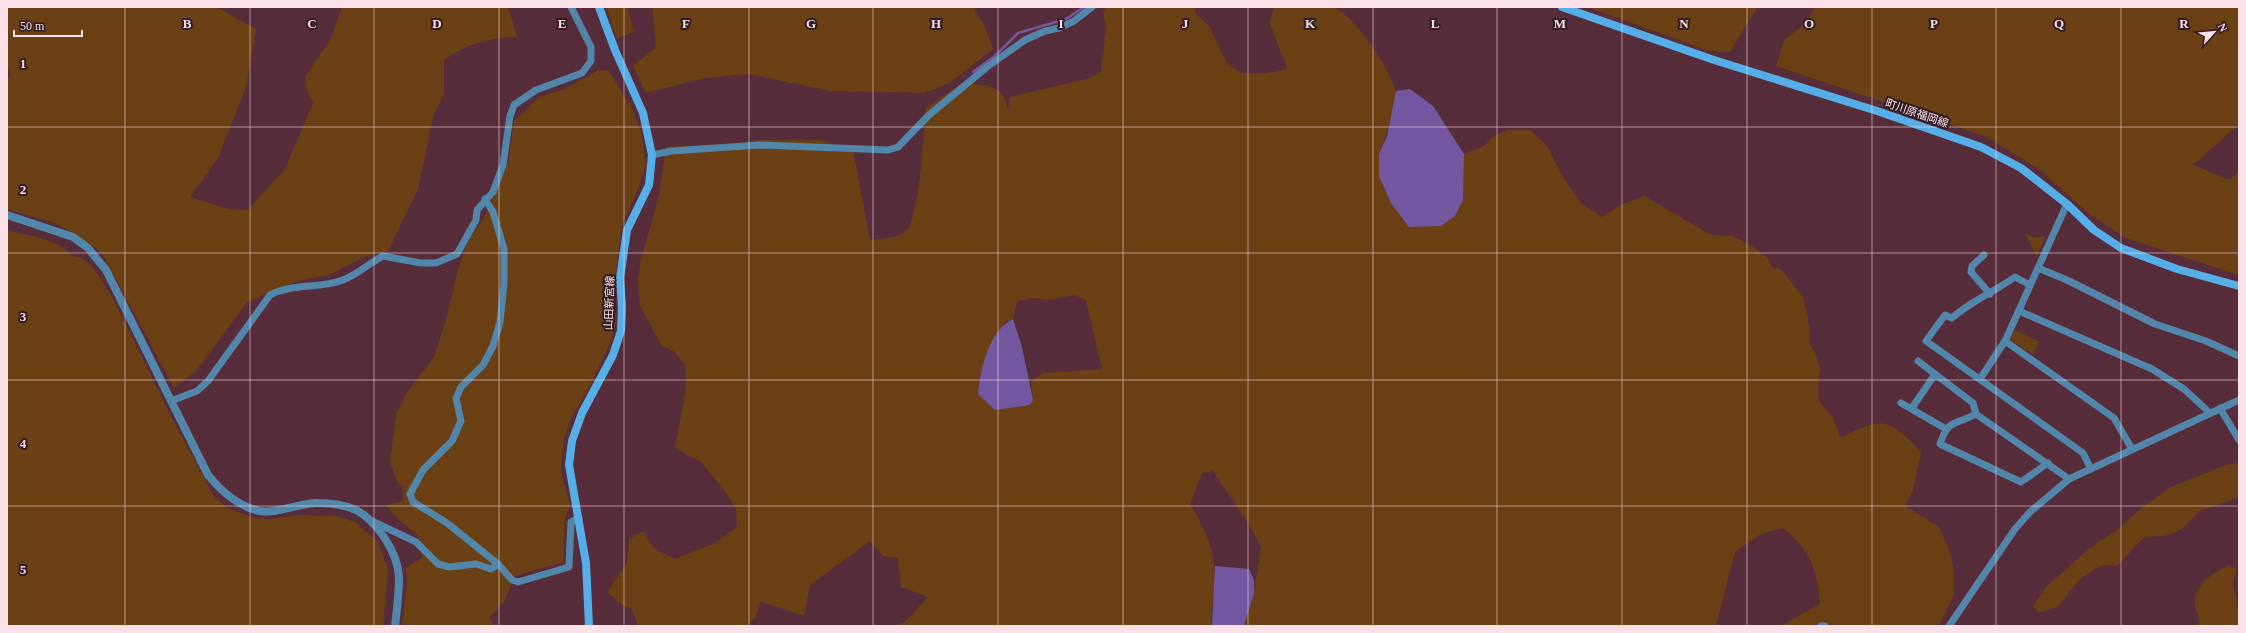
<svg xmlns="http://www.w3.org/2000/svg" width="2246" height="633" viewBox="0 0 2246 633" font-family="'Times New Roman','Noto Sans JP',serif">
<rect width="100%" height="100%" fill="#582d3b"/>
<!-- green -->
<g fill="#6c4015" fill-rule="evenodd">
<path d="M7,7H216L256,29L246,87L219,156L190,197L228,209L248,210L285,169L313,103L306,88L305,77L331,38L342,7H508L517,37C491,37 465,44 444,60V95L434,113L418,189L388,251L366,256L329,275L297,281L247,302L197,370L174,388L103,255L91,244L55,223L7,209V78L11,77L7,66Z"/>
<path d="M606,7H627L634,31L617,39Z"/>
<path d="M652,7H973L985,27L993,49L951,82L925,93L831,91L748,74L704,78L646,93L633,66L656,47Z"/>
<path d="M1107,7H1196L1195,13L1209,26L1227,63L1240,73H1268L1288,69L1270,24L1274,7C1290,7 1317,4 1332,7C1352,11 1391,70 1395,90C1397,100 1384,144 1379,154L1463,200L1464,154L1484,146L1491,138L1507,130H1530L1547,146L1564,179L1581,203L1601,217L1621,205L1644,196L1711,235L1732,236L1749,244L1768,258L1772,267L1781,269L1803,297L1810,330L1809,342L1815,353L1820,369L1818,386L1819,401L1833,418L1841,438C1882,416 1890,418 1921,452L1913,490L1905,506L1939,527L1950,552L1953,565L1954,594L1939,626H1831L1826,621L1811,626H1781L1820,604C1818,571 1810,549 1783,528L1761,534L1735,552L1716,626H1244L1254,593L1261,547L1247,521L1213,471L1202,473L1190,504C1209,536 1216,552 1214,589C1213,601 1210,615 1212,626H894L905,622L928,597L901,587L898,558L883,556L870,541L810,585L804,616L760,601L756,617L746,626H638L632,609L622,605L607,592L627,563L629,539L643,531L655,549L675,559L715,543L737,527L736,508L725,491L701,462L675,448L686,389L685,365L675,352L661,345L640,305L638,281L641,260L659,196L666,147L731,144L763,140H822L838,146L843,152L853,151L870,240L895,237L909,229C922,191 922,149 926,108L962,83C974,85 993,83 1002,94C1005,99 1007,106 1009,112V97L1087,79L1101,72L1106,28L1103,11ZM1075,295L1086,300L1102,369L1043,373L1031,381L1033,400L1030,405L995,410L1004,323L1013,319L1017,301L1034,298L1048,300Z"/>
<path d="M1588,7H1757L1730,52L1709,51Z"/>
<path d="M1815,7H2239V124L2193,165L2229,180L2239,171V275L2126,238L2088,213L2039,169L1985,136L1776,66L1784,40L1806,23Z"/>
<path d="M599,70L609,71L632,109L641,131L646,164L638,189L622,225L614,289L616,322L610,343L590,386L570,420L564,439L561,472L570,506L565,518L563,562L515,576L504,602L490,617L493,626H402L407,583L406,568L422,558L418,535L397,518L386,505L403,501V488L397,481L390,462L396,414L407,393L434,357L448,313L457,273L467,243L487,212L508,163L514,121L540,97L565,89Z"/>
<path d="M7,230C38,239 48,235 75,257H80L92,266L112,297L171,416L213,495L227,508L255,518L269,519L298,515L337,516L355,522L378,542L388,570L383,626H7Z"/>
<path d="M2025,233L2034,238L2045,236L2037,257Z"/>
<path d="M2015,330L2039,342L2033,354L2010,340Z"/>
<path d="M2239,463V497L2200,511L2182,529L2165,536L2144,537L2117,566L2102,565L2080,579L2057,607L2039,613L2033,606L2047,586L2089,549L2118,529L2144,506L2171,487L2226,465Z"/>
<path d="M2229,565L2236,569L2233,585L2239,610V626H2192L2200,623C2199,616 2194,607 2195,601C2195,583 2215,572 2229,565Z"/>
</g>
<!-- water -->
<g fill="#7457a1">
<path d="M1410,89L1433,106L1464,154L1463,200L1455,216L1441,226L1409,227L1391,203L1379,176V154L1387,136L1396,91Z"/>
<path d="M1013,319L1022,347L1033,400L1030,405L995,410L978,394C980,370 989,330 1013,319Z"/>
<path d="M1215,566L1249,569L1254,580V593L1244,626H1212Z"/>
</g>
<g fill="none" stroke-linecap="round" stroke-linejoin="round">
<!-- stream -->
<path stroke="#7457a1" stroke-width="2.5" d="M973,72L995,56L1018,33L1066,19L1084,7"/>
<!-- minor -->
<g stroke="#5286ab" stroke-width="7">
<path d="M652,155L672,151L759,145L863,149L888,150L898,147L929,115L987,67L1025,40L1045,31L1059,28L1074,21L1092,7"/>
<path d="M485,199L493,212L504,249V284L500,322L493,346L483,365L461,387L456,398L461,421L452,441L423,470L410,494L413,502L447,523L498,564L512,580L518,582L569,567L571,522L579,518"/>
<path d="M2067,204L2005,341L2114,418L2132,449"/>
<path d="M1984,255L1972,266L1971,272L1990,294"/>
<path d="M2038,268L2067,280L2155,324L2206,341L2239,356"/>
<path d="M2030,285L2015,277C1994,292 1971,301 1952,318L1945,315L1926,341L2083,453L2091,469"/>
<path d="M2019,311L2152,369L2184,389L2210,413"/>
<path d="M1918,361L1973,403L1976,414L2069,479"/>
<path d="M1980,379L2005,341"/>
<path d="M171,401L197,391L208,381L270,295C293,283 319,289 343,280C357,275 369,263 383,256L421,263H436L457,254L476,220L477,210L493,192L503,165L510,116L514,105L536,90L582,73L591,61V47L571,7"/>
<path d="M1901,403L1946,429"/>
<path d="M1912,408L1935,374"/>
<path d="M2220,408L2239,440"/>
<path d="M1976,414C1954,426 1949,418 1940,444L2021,482L2048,463"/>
<path d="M372,521L416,542L438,564L449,567L476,564L491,569L498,564"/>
<path d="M1821,626H1825"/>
<path d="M1949,626L2015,529L2030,512L2069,479L2239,400"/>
</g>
<!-- tertiary -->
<path stroke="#5286ab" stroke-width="8" d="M7,215L73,237L88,248L106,270L208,475C221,491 239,507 260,511C278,514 299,503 317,503C329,503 345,505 356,510C377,521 398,553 399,577C399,593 397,610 395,626"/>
<!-- secondary -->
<g stroke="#56aee9" stroke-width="8">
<path d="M1562,7L1714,60L1877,111L1981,147L2021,168L2067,204L2094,230L2121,248L2177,269L2239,286"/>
<path d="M589,626L586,563L569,465L572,441L582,413L613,355L621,331L622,307L620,278L627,230L649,185L652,155L643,113L615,50L599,7"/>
</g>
</g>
<!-- grid -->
<path fill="none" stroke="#fde1e8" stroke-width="1" stroke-opacity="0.55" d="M125,7V626M250,7V626M374,7V626M499,7V626M624,7V626M749,7V626M873,7V626M998,7V626M1123,7V626M1248,7V626M1373,7V626M1497,7V626M1622,7V626M1747,7V626M1872,7V626M1996,7V626M2121,7V626M7,127H2239M7,253H2239M7,380H2239M7,506H2239"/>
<g text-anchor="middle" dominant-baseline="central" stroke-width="4" stroke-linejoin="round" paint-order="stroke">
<!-- street labels -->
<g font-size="11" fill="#fde1e8" stroke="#311d23">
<text transform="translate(1917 113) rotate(19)">町川原福岡線</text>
<text transform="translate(609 303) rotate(-88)">山田新宮線</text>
</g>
</g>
<g font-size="13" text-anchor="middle" font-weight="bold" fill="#fde1e8" stroke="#311d23" stroke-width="4" stroke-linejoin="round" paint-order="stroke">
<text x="187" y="28">B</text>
<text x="312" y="28">C</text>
<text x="437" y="28">D</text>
<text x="562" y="28">E</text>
<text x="686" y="28">F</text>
<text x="811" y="28">G</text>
<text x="936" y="28">H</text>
<text x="1061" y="28">I</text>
<text x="1185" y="28">J</text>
<text x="1310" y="28">K</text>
<text x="1435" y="28">L</text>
<text x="1560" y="28">M</text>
<text x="1684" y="28">N</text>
<text x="1809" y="28">O</text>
<text x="1934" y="28">P</text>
<text x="2059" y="28">Q</text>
<text x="2184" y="28">R</text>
<text x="23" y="68">1</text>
<text x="23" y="194">2</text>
<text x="23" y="321">3</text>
<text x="23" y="448">4</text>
<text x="23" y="574">5</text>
</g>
<!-- border -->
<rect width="2246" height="633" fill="none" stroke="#fde1e8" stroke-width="16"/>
<!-- north arrow -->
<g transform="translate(2214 32) rotate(63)" stroke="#311d23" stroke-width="3" paint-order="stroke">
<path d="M0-3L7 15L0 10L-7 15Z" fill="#fde1e8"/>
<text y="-6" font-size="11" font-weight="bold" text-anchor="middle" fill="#fde1e8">N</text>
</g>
<!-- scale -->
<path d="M14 30v6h68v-6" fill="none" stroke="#fde1e8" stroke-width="2"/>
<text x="20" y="30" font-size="12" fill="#fde1e8" stroke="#311d23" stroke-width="3" paint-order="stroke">50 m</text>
</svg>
